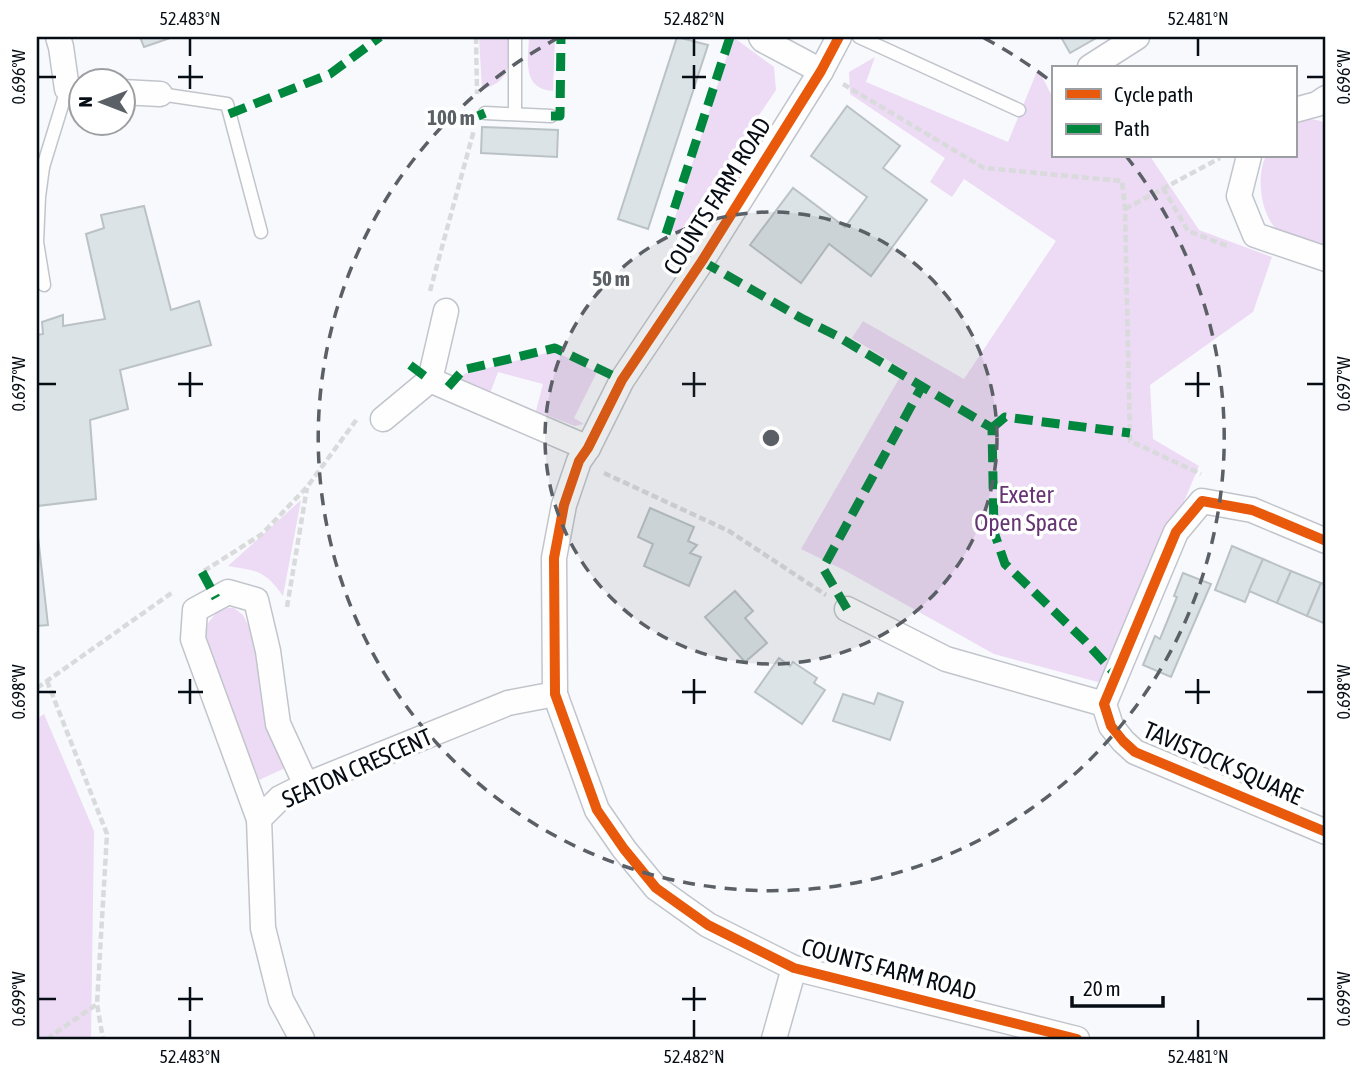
<svg xmlns="http://www.w3.org/2000/svg" width="1363" height="1076" viewBox="0 0 1363 1076" font-family="'Asap Condensed',sans-serif">
<rect width="100%" height="100%" fill="#f7f9fc"/>
<!-- green -->
<g fill="#eddaf4">
<path d="M479,37H508C511,62 511,82 482,89Z"/>
<path d="M529,37H555L553,91C522,89 528,60 529,37Z"/>
<path d="M733,37L774,67L776,90L679,233L671,230Z"/>
<path d="M875,57L866,82L1008,142L1038,69L1053,98V156H1150L1199,230L1272,257L1253,312L1150,385L1153,439L1199,466L1118,657L1098,682L994,654L844,570L801,549L904,370L852,338L863,321L964,379L1056,241L964,179L952,197L930,182L945,158L850,94L849,72Z"/>
<path d="M1306,118L1321,121L1326,125V246C1314,243 1295,240 1284,235C1261,223 1255,177 1266,156H1295V124Z"/>
<path d="M554,351L597,372L574,418L584,424L575,426L536,411L543,384L498,372L489,396L465,386L460,379L464,374Z"/>
<path d="M301,500L283,596C265,570 257,571 228,566Z"/>
<path d="M221,607L234,608L243,615L254,637L285,768L259,780L204,638L208,623Z"/>
<path d="M44,714L94,831L91,1039H37V719Z"/>
</g>
<!-- building -->
<g fill="#dce3e7" stroke="#bbc2c6" stroke-width="2">
<path d="M140,37H173L144,47Z"/>
<path d="M677,37L708,45L648,229L618,219Z"/>
<path d="M1061,37H1098L1070,53Z"/>
<path d="M847,106L900,146L883,168L927,200L871,276L829,244L801,283L750,245L793,188L845,227L867,197L811,156Z"/>
<path d="M482,127L558,130L557,157L481,153Z"/>
<path d="M144,206L171,310L199,301L211,345L120,370L128,409L90,420L96,499L37,506V335L43,334L42,322L63,315V326L105,319L86,234L104,228L101,215Z"/>
<path d="M650,508L694,527L688,541L697,545L690,553L701,557L689,586L644,566L653,544L638,537Z"/>
<path d="M37,528L48,625L37,626Z"/>
<path d="M1232,546L1263,559L1245,602L1215,590Z"/>
<path d="M1263,559L1291,571L1277,603L1249,591Z"/>
<path d="M1291,571L1321,583L1307,616L1277,603Z"/>
<path d="M1183,573L1211,584L1171,677L1143,665L1155,636L1160,639L1177,597L1174,596Z"/>
<path d="M1321,583L1326,585V624L1307,616Z"/>
<path d="M735,591L753,611L745,618L767,643L745,662L705,617Z"/>
<path d="M779,658L790,666L793,662L817,678L814,683L825,690L802,724L755,692Z"/>
<path d="M878,693L903,702L890,740L833,721L843,694L874,704Z"/>
</g>
<g fill="none" stroke-linecap="round" stroke-linejoin="round">
<!-- service casing -->
<g stroke="#c1c5cb" stroke-width="15">
<g id="service">
<path d="M515,37V114"/>
<path d="M859,37L1019,110"/>
<path d="M160,94L227,104L261,232"/>
<path d="M485,113L551,116"/>
<path d="M37,167H43L67,89"/>
<path d="M43,167L39,197L37,242L44,285"/>
</g>
</g>
<!-- minor casing -->
<g stroke="#c1c5cb" stroke-width="27">
<g id="minor">
<path d="M58,37L61,47L67,89L80,90"/>
<path d="M761,37L763,40L821,71"/>
<path d="M839,37L821,71L702,261L622,380L588,448L579,461L564,505L554,558L555,694L597,810L624,849L656,888L708,925L794,968L1077,1039"/>
<path d="M1090,67L1137,37"/>
<path d="M122,92L160,94"/>
<path d="M1295,110L1317,104L1326,98"/>
<path d="M1249,156L1239,196L1255,235L1326,259"/>
<path d="M430,380L588,448"/>
<path d="M383,419L430,380L446,311"/>
<path d="M1326,541L1252,510L1202,501L1176,532L1104,704L1111,726L1123,741L1135,752L1326,832"/>
<path d="M847,609L946,659L1104,704"/>
<path d="M259,819L193,639L195,610L228,592L256,600L268,651L278,724L306,785"/>
<path d="M302,1039L281,1000L263,928L259,819L280,798L306,785L508,703L555,694"/>
<path d="M774,1039L794,968"/>
</g>
</g>
<!-- path -->
<g stroke="#d9dadb" stroke-width="4.5" stroke-dasharray="7 3.5" stroke-linecap="butt">
<path d="M476,37L477,94"/>
<path d="M843,84L984,168L1122,181L1125,209L1130,441L1201,474"/>
<path d="M1163,188L1188,231L1230,247"/>
<path d="M1125,209L1220,158"/>
<path d="M430,291L474,130"/>
<path d="M604,473L729,531L826,595"/>
<path d="M204,571L262,534L307,487L357,419"/>
<path d="M287,607L307,488"/>
<path d="M47,681L107,834L97,1004L103,1039"/>
<path d="M37,688L173,592"/>
<path d="M47,1039L97,1004"/>
</g>
<!-- service -->
<use href="#service" stroke="#fefeff" stroke-width="12"/>
<!-- minor -->
<use href="#minor" stroke="#fefeff" stroke-width="24"/>
<!-- quiet -->
<g stroke="#00873e" stroke-width="9" stroke-dasharray="18 9" stroke-linecap="butt">
<path d="M229,114L330,74L380,37"/>
<path d="M478,116L485,113"/>
<path d="M551,116H560L561,37"/>
<path d="M666,234L730,37"/>
<path d="M702,261L801,318L837,336L992,428L994,532L1005,564L1084,640L1116,675"/>
<path d="M410,365L430,380"/>
<path d="M448,387L463,370L555,348L622,380"/>
<path d="M992,428L1005,417L1130,433"/>
<path d="M202,572L216,598"/>
<path d="M847,609L823,568L922,386"/>
</g>
<!-- cycleway casing -->
<g stroke="#fff" stroke-width="15">
<g id="cycleway">
<path d="M839,37L821,71L702,261L622,380L588,448L579,461L564,505L554,558L555,694L597,810L624,849L656,888L708,925L794,968L1077,1039"/>
<path d="M1326,541L1252,510L1202,501L1176,532L1104,704L1111,726L1123,741L1135,752L1326,832"/>
</g>
</g>
<!-- cycleway -->
<use href="#cycleway" stroke="#e8590c" stroke-width="10"/>
</g>
<!-- ticks -->
<path fill="none" stroke="#070d15" stroke-width="2.5" d="M190,38V56M694,38V56M1198,38V56M190,65V89M694,65V89M38,77H56M178,77H203M682,77H706M1307,77H1324M190,372V397M694,372V397M1198,372V397M38,384H56M178,384H203M682,384H706M1185,384H1210M1307,384H1324M190,679V704M694,679V704M1198,679V704M38,692H56M178,692H203M682,692H706M1185,692H1210M1307,692H1324M190,987V1011M694,987V1011M38,999H56M178,999H203M682,999H706M1307,999H1324M190,1020V1038M694,1020V1038M1198,1020V1038"/>
<!-- distance rings -->
<circle cx="771" cy="438" r="226" fill="#5b6066" fill-opacity=".12"/>
<g fill="none" stroke="#5b6066" stroke-width="3.5" stroke-dasharray="12 9">
<circle cx="771" cy="438" r="226"/>
<path d="M984 38A453 453 0 0 1 1053 83M1126 156A453 453 0 1 1 558 38"/>
</g>
<g text-anchor="middle" dominant-baseline="central" stroke-width="7" stroke-linejoin="round" paint-order="stroke">
<!-- street labels -->
<g font-size="24" fill="#070d15" stroke="#fff">
<text transform="translate(717 196) rotate(-58)">COUNTS FARM ROAD</text>
<text transform="translate(1223 763) rotate(24)">TAVISTOCK SQUARE</text>
<text transform="translate(357 768) rotate(-24)">SEATON CRESCENT</text>
<text transform="translate(889 969) rotate(15)">COUNTS FARM ROAD</text>
</g>
<!-- park labels -->
<g font-size="24" fill="#663573" stroke="#fff">
<text x="1026" y="494">Exeter<tspan x="1026" dy="28">Open Space</tspan></text>
</g>
</g>
<circle cx="771" cy="438" r="10" fill="#5b6066" stroke="#fff" stroke-width="3.5"/>
<g font-size="21" text-anchor="middle" font-weight="bold" fill="#5b6066" stroke="#fff" stroke-width="7" stroke-linejoin="round" paint-order="stroke">
<text x="451" y="125">100 m</text>
<text x="611" y="286">50 m</text>
</g>
<!-- border -->
<rect width="1363" height="1076" fill="none" stroke="#ffffff" stroke-width="77"/>
<!-- legend -->
<rect x="1052" y="66" width="245" height="91" fill="#ffffff" stroke="#9c9ea1" stroke-width="2"/>
<rect x="1066" y="89" width="35" height="10" fill="#e8590c" stroke="#9c9ea1" stroke-width="2"/>
<text x="1114" y="102" font-size="21" fill="#070d15">Cycle path</text>
<rect x="1066" y="124" width="35" height="10" fill="#00873e" stroke="#9c9ea1" stroke-width="2"/>
<text x="1114" y="136" font-size="21" fill="#070d15">Path</text>
<!-- north arrow -->
<g transform="translate(102 102) rotate(270)"><circle r="33" fill="#ffffff" stroke="#9c9ea1" stroke-width="2"/>
<path d="M0-5L12 26L0 18L-12 26Z" fill="#5b6066"/>
<text y="-10" font-size="19" font-weight="bold" text-anchor="middle" fill="#070d15">N</text>
</g>
<!-- scale -->
<path d="M1072 996v10h91v-10" fill="none" stroke="#070d15" stroke-width="3.5"/>
<text x="1083" y="996" font-size="21" fill="#070d15" stroke="#ffffff" stroke-width="5" paint-order="stroke">20 m</text>
<rect x="38" y="38" width="1286" height="1000" fill="none" stroke="#070d15" stroke-width="2.5"/>
<g font-size="18" text-anchor="middle" fill="#070d15">
<text x="190" y="25">52.483°N</text>
<text x="694" y="25">52.482°N</text>
<text x="1198" y="25">52.481°N</text>
<text transform="translate(1344 77) rotate(-90)" y="6">0.696°W</text>
<text transform="translate(19 77) rotate(-90)" y="6">0.696°W</text>
<text transform="translate(1344 384) rotate(-90)" y="6">0.697°W</text>
<text transform="translate(19 384) rotate(-90)" y="6">0.697°W</text>
<text transform="translate(1344 692) rotate(-90)" y="6">0.698°W</text>
<text transform="translate(19 692) rotate(-90)" y="6">0.698°W</text>
<text transform="translate(1344 999) rotate(-90)" y="6">0.699°W</text>
<text transform="translate(19 999) rotate(-90)" y="6">0.699°W</text>
<text x="190" y="1063">52.483°N</text>
<text x="694" y="1063">52.482°N</text>
<text x="1198" y="1063">52.481°N</text>
</g>
</svg>
